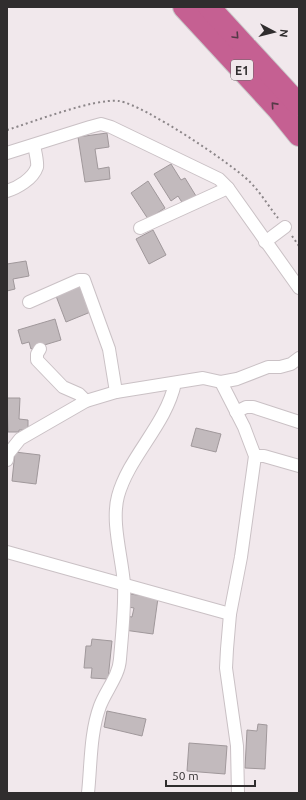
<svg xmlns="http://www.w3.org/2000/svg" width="306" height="800" viewBox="0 0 306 800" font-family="Ubuntu,sans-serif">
<rect width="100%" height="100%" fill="#f1e8ec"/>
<!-- building -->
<g fill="#c2babd" stroke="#a0989b">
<path d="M107,133L109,147L95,149L98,169L109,167L110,179L85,182L78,137Z"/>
<path d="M171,164L181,180L185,178L196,196L183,204L178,196L171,201L154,174Z"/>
<path d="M148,181L165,208L148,219L131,193Z"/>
<path d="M153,230L166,255L149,264L136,239Z"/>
<path d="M26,261L29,276L13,279L15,289L7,291V264Z"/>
<path d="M83,285L93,311L66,322L56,296Z"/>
<path d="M55,319L61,340L31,349L29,342L22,344L18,330Z"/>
<path d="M7,398H20L19,419L28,420V430H19V432H8Z"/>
<path d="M196,428L221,434L216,452L191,446Z"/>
<path d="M15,452L40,455L36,484L12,481Z"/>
<path d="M130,594L158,598L153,634L124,630L126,616L132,617L134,608L128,607Z"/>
<path d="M92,639L112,641L108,679L91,678L92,668H84L86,646H91Z"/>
<path d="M107,711L146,719L142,736L104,727Z"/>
<path d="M258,724L267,725L265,769L245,768L247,730L257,731Z"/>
<path d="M189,743L227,746L225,774L187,771Z"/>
</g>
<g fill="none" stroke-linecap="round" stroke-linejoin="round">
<!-- minor casing -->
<g stroke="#cac1c5" stroke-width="14">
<g id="minor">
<path d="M7,153L90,127L101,124L111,127L219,179L228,188L299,288"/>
<path d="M7,191C17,188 33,179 37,167C38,162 35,151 34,145"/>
<path d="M140,228L228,188"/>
<path d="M265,242L285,227"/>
<path d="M29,302L79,280H84L109,349L116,392"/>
<path d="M40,349L37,354V360L63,387L79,394L86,401"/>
<path d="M221,382L244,427L255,456L241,557L230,614L227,649L226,668L237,746L238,793"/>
<path d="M236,412L246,407H253L299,422"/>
<path d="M255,456H264L299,466"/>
<path d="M7,460L8,454L20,439L86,401L116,392L203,378L221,382L237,379L268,367H280L291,364L299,358"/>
<path d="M7,552L230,614"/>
<path d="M88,793C91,765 90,733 100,706C106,690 119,676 120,659C122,635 125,608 124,584C122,557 111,522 118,496C129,456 166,425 175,383"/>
</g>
</g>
<!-- motorway casing -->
<g stroke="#c9c8c9" stroke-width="24">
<g id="motorway">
<path d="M184,7L278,109L299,135"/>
<path d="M209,7L299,105"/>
</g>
</g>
<!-- path -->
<g stroke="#8c8689" stroke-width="2" stroke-dasharray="2 3" stroke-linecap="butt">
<path d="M7,130C33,122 94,98 119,101C144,105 231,163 250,182C261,193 269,207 278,218"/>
<path d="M292,236L299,246"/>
</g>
<!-- minor -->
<use href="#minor" stroke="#fff" stroke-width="12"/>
<!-- motorway -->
<use href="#motorway" stroke="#c56092" stroke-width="22"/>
</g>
<!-- one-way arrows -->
<defs><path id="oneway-chevron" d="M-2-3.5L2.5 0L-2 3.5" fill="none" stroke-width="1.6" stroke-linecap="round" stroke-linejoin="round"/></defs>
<g stroke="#553a47">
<use href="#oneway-chevron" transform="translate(236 36) rotate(47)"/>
<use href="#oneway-chevron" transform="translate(274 105) rotate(-132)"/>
</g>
<g text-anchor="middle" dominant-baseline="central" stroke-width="3.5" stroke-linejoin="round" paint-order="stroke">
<!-- shield labels -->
<rect fill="#f1e8ec" stroke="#6a6567" stroke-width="1" x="231" y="60" width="22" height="20" rx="3"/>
<g font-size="12" font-weight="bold" fill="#302d2e">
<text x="242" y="70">E1</text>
</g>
</g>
<!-- border -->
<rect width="306" height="800" fill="none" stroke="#302d2e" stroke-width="16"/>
<!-- north arrow -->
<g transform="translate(274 32) rotate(97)" stroke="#f1e8ec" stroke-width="3" paint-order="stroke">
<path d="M0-3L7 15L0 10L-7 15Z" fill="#302d2e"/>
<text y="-6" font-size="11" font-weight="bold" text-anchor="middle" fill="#302d2e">N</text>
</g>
<!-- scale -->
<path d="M166 780v6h89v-6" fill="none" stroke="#302d2e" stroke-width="2"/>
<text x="172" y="780" font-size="12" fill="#302d2e" stroke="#f1e8ec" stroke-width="3" paint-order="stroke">50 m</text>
</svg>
